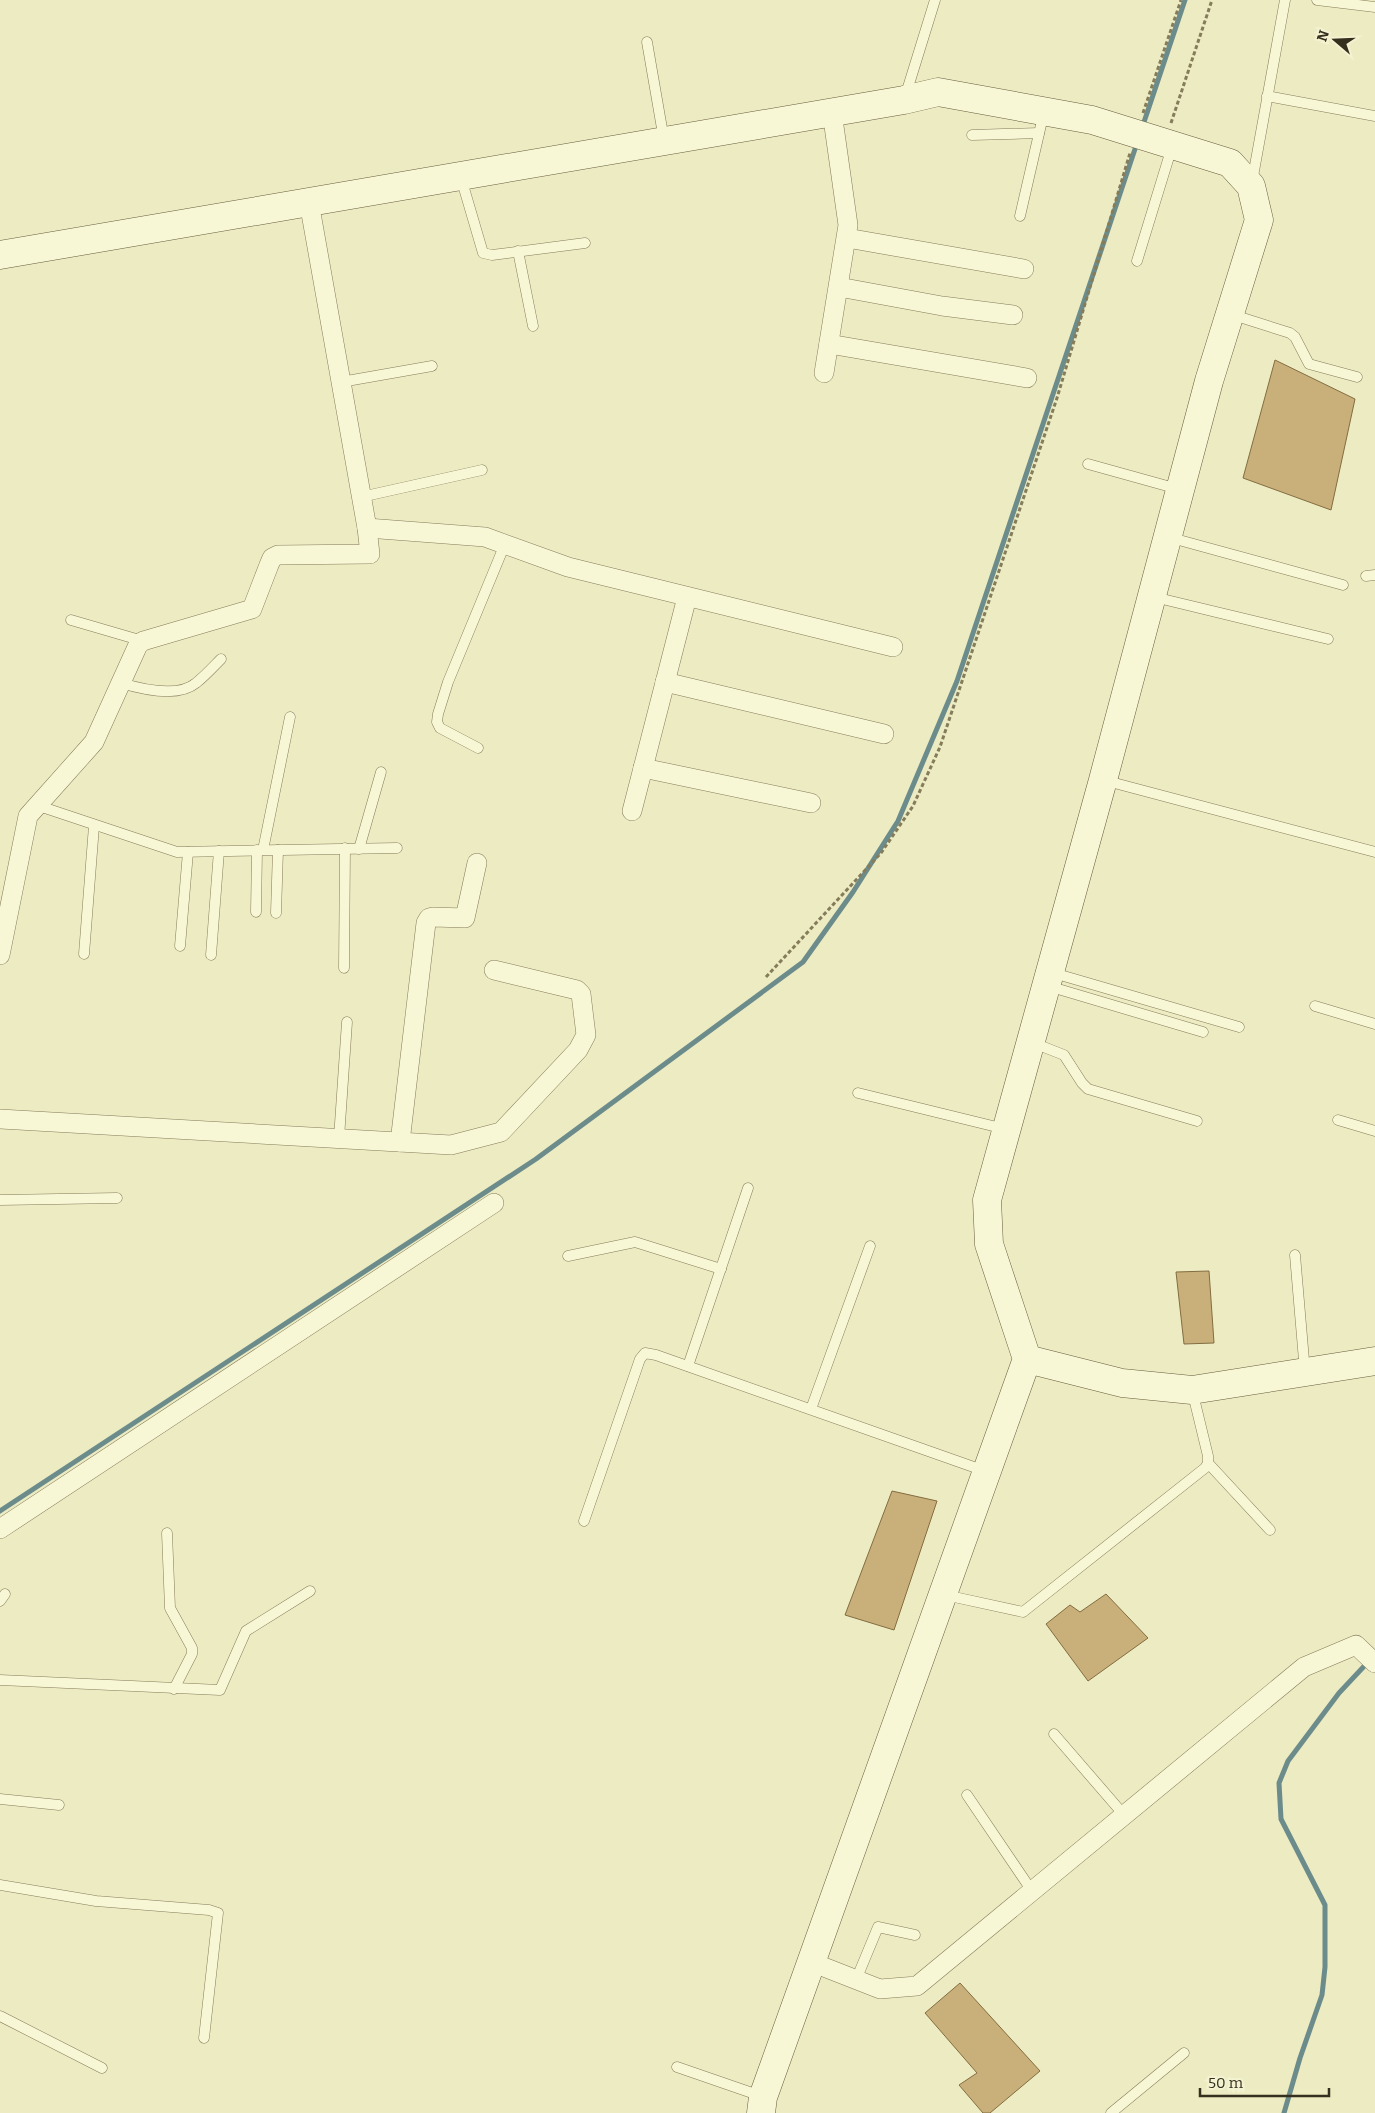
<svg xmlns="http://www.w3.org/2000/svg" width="1375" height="2113" viewBox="0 0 1375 2113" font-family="Bitter,serif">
<rect width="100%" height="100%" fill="#ecebc2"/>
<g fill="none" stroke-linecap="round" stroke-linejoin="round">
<!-- stream -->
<g stroke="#6c8c8c" stroke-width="5">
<path d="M1144,122L1185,0"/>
<path d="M0,1511L536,1159L803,962L853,892L898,821L957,681L1136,146"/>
<path d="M1284,2113L1300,2058L1322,1995L1325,1967V1905L1281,1819L1279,1783L1288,1761L1339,1693L1369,1661"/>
</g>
</g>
<!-- building -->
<g fill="#c9af79" stroke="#836d41">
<path d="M1275,360L1355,399L1331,510L1243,478Z"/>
<path d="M1209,1271L1214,1343L1184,1344L1176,1272Z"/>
<path d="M892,1491L937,1501L894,1630L845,1615Z"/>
<path d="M1106,1594L1148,1638L1088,1681L1046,1624L1070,1605L1080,1612Z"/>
<path d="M960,1983L1040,2071L990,2113H983L959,2085L977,2073L925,2013Z"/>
</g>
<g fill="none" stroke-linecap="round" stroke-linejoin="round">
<!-- lane casing -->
<g stroke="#857c5a" stroke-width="11">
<g id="lane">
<path d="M1317,0L1375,7"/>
<path d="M647,42L664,140"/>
<path d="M1267,96L1375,116"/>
<path d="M905,97L935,0"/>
<path d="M972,135L1039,133"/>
<path d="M461,178L483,253L492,255L585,243"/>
<path d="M1252,182L1285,0"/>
<path d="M1020,216L1044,112"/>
<path d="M518,251L533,326"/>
<path d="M1137,261L1172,147"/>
<path d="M1230,314L1290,333L1295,337L1309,364L1357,377"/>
<path d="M341,382L432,366"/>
<path d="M1088,464L1178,489"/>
<path d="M361,497L482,470"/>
<path d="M1168,537L1343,585"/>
<path d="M1366,576L1375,575"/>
<path d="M1154,597L1328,639"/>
<path d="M71,620L143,641"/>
<path d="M121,683C141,689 178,698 196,683C205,676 213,667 221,659"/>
<path d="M478,748L440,728L437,722L438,714L448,682L505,544"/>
<path d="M1103,780L1375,852"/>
<path d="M36,805L177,852L397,848"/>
<path d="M359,849L381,772"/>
<path d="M263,850L290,717"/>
<path d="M256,912L257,850"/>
<path d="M276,913L278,850"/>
<path d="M180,946L188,852"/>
<path d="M84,954L94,826"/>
<path d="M211,955L219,851"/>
<path d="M344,968L345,848"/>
<path d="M1050,972L1239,1027"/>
<path d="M1048,986L1203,1032"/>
<path d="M1315,1006L1375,1024"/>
<path d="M1031,1042L1064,1055L1082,1083L1088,1089L1197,1121"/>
<path d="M858,1093L1005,1129"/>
<path d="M1338,1120L1375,1131"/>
<path d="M339,1138L347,1022"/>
<path d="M0,1200L117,1198"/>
<path d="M1295,1255L1305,1372"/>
<path d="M568,1256L635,1242L721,1269"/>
<path d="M688,1366L748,1188"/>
<path d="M811,1409L870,1246"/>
<path d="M1208,1463L1270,1530"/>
<path d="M584,1521L640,1359L645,1353L656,1355L985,1471"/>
<path d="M167,1533L170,1608L192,1648V1654L174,1689"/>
<path d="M945,1595L1023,1612L1205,1468L1208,1463V1456L1192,1390"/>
<path d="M0,1601L5,1594"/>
<path d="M0,1680L220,1690L246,1631L310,1591"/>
<path d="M1054,1734L1124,1815"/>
<path d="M967,1795L1032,1891"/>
<path d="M0,1799L59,1805"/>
<path d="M0,1885L96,1901L209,1910L218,1913L204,2038"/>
<path d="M856,1980L878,1927L915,1935"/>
<path d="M0,2016L102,2068"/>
<path d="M677,2067L761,2096"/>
<path d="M1111,2113L1184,2053"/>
</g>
</g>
<!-- street casing -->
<g stroke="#857c5a" stroke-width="20">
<g id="street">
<path d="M847,238L1024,269"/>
<path d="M839,287L942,306L1013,315"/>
<path d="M829,344L1027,378"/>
<path d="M824,373L848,225L832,112"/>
<path d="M367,528L485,537L568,567L893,647"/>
<path d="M665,682L884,734"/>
<path d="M643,768L811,803"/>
<path d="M632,811L687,597"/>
<path d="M0,955L28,816L94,742L138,645L143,641L252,609L269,565L272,558L278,555L370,554L367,528L309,202"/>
<path d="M0,1119L451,1145L501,1132L578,1050L586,1035L581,994L577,990L494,970"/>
<path d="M400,1142L426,923L429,918L433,917L465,918L477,863"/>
<path d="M0,1529L494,1203"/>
<path d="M811,1962L880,1989L917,1986L1304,1667L1356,1645L1375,1663"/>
</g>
</g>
<!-- secondary casing -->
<g stroke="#675d3d" stroke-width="29">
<g id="secondary">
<path d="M0,255L904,100L938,92L1092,120L1230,163L1251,186L1259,220L1209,381L1103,780L987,1200L989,1244L1027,1359L763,2097L761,2113"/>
<path d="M1027,1359L1122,1383L1192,1390L1375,1361"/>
</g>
</g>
<!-- path -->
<g stroke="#857c5a" stroke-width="3" stroke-dasharray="4 2.5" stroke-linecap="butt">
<path d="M1143,113L1181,0"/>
<path d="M1171,123L1212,0"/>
<path d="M766,977L881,853L913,806L940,747L1057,398L1130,153"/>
</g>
<!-- lane -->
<use href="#lane" stroke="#f7f6d5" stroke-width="10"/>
<!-- street -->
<use href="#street" stroke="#f7f6d5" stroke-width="19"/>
<!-- secondary -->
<use href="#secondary" stroke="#f7f6d5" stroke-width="28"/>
</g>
<!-- north arrow -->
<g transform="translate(1335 40) rotate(289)" stroke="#f4f3d1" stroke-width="4" paint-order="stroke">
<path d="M0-4L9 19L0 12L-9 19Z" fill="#352f1e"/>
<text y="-8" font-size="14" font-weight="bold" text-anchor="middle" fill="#352f1e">N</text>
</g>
<!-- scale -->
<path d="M1200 2088v8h129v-8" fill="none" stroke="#352f1e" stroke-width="2.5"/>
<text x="1208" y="2088" font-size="15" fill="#352f1e" stroke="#f4f3d1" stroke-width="4" paint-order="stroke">50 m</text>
</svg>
